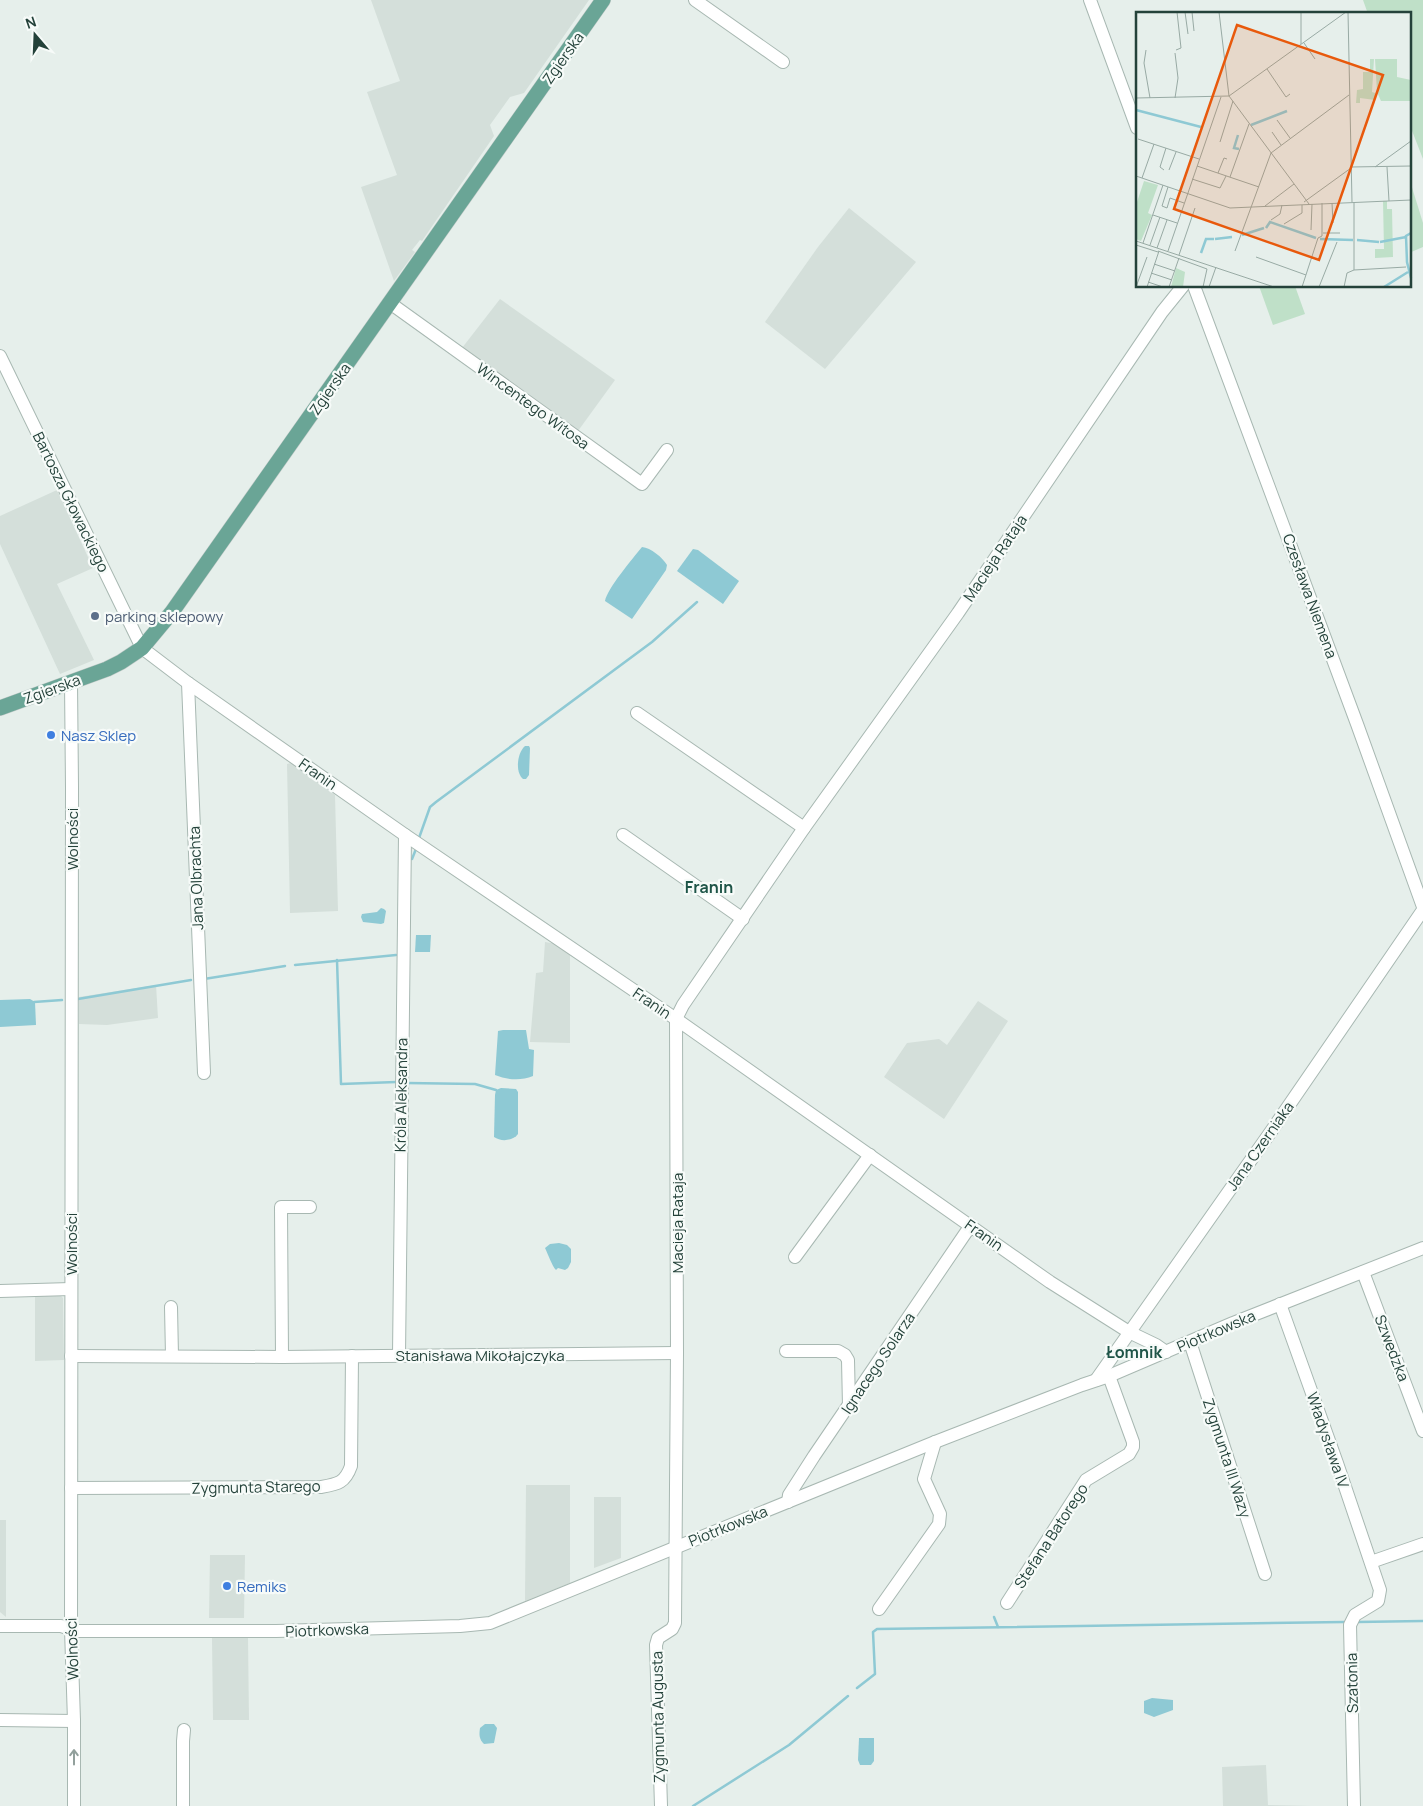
<svg xmlns="http://www.w3.org/2000/svg" width="1423" height="1806" viewBox="0 0 1423 1806" font-family="Manrope,sans-serif">
<rect width="100%" height="100%" fill="#e6efeb"/>
<!-- built -->
<g fill="#d4dfda">
<path d="M371,0H589L524,93L510,97L490,125L494,136L422,241L420,240L412,250L415,252L394,281L361,187L397,175L367,92L400,81Z"/>
<path d="M849,208L916,262L825,369L765,322L818,247Z"/>
<path d="M500,299L615,380L578,431L462,348Z"/>
<path d="M57,490L93,568L57,584L94,660L60,674L0,544V516Z"/>
<path d="M291,763L335,795L338,911L290,913L287,764Z"/>
<path d="M545,942L557,944L570,953V1043L530,1042L536,973L543,972Z"/>
<path d="M156,985L158,1018L107,1025L79,1024V997Z"/>
<path d="M978,1001L1008,1021L944,1119L884,1077L907,1043L939,1039L947,1045Z"/>
<path d="M58,1293L63,1298L64,1360L35,1361V1294Z"/>
<path d="M526,1485H570V1583L525,1601Z"/>
<path d="M594,1497H621V1558L594,1568Z"/>
<path d="M0,1520H6V1617L0,1612Z"/>
<path d="M210,1555H245L244,1618H209Z"/>
<path d="M212,1638H248L249,1720H213Z"/>
<path d="M1266,1765L1268,1805L1311,1806H1223L1222,1767Z"/>
</g>
<!-- green -->
<g fill="#bfe0c8">
<path d="M1363,0H1423V159L1409,123V14H1368Z"/>
<path d="M1410,181L1423,223V247L1409,253Z"/>
<path d="M1259,286H1295L1305,314L1273,325Z"/>
</g>
<!-- water -->
<g fill="#8ec9d4">
<path d="M642,547C651,548 662,557 667,565L666,570L632,619L605,601C607,589 633,558 642,547Z"/>
<path d="M693,549L698,550L739,581L723,604L677,571Z"/>
<path d="M525,746H529L530,748L529,775L526,779H523C515,772 517,753 525,746Z"/>
<path d="M381,908L384,909L386,911L384,923L381,924L363,922L361,917L362,914L377,912Z"/>
<path d="M416,935H431L430,952H415Z"/>
<path d="M30,999L35,1002L36,1025L0,1027V1000Z"/>
<path d="M503,1030H526L529,1049L534,1050L533,1076C521,1081 507,1080 495,1075L498,1031Z"/>
<path d="M501,1088L516,1089L518,1092V1134C513,1141 501,1142 494,1137L495,1095L496,1090Z"/>
<path d="M559,1243L567,1245L571,1249V1262L568,1268L565,1270L558,1268L556,1270C552,1266 548,1254 545,1248L550,1244Z"/>
<path d="M1152,1698L1173,1700V1710L1154,1717L1144,1713V1701Z"/>
<path d="M485,1724H494L497,1728L494,1743L484,1744C479,1739 479,1735 480,1728Z"/>
<path d="M859,1738H874V1761L871,1765H860L858,1760Z"/>
</g>
<g fill="none" stroke-linecap="round" stroke-linejoin="round">
<!-- stream -->
<g stroke="#8ec9d4" stroke-width="2.5">
<path d="M419,838L430,807L436,802L652,642L697,602"/>
<path d="M412,859L416,849"/>
<path d="M337,960L341,1084L396,1082"/>
<path d="M295,965L396,955"/>
<path d="M204,979L285,966"/>
<path d="M78,999L191,980"/>
<path d="M34,1002L62,1000"/>
<path d="M407,1083L475,1084L496,1090"/>
<path d="M994,1617L998,1627"/>
<path d="M1357,1622L1423,1621"/>
<path d="M857,1688L875,1674L873,1632L877,1629L1344,1622"/>
<path d="M693,1806L789,1745L848,1696"/>
</g>
<!-- minor casing -->
<g stroke="#a8b8b2" stroke-width="14">
<g id="minor">
<path d="M695,0L783,62"/>
<path d="M1090,0L1137,128"/>
<path d="M1194,286L1357,724L1423,907"/>
<path d="M390,303L642,484L667,450"/>
<path d="M0,356L142,648L188,683L405,835L676,1019L1050,1282L1129,1332L1156,1345L1166,1352"/>
<path d="M71,682L72,787L71,1629L74,1721V1806"/>
<path d="M188,683L204,1073"/>
<path d="M637,713L804,828"/>
<path d="M623,835L743,919"/>
<path d="M795,1257L870,1155"/>
<path d="M1363,1272L1423,1431"/>
<path d="M0,1291L71,1289"/>
<path d="M1280,1304L1337,1463L1380,1590L1378,1601L1355,1615L1350,1625L1354,1806"/>
<path d="M171,1307L172,1356"/>
<path d="M1190,1342L1265,1574"/>
<path d="M786,1351H838L845,1355L848,1360L849,1406"/>
<path d="M399,1355L405,835"/>
<path d="M71,1356L282,1357L677,1353"/>
<path d="M282,1357L281,1207H310"/>
<path d="M1096,1380L1272,1130L1423,910"/>
<path d="M71,1488L321,1487C338,1484 345,1483 351,1466L352,1356"/>
<path d="M788,1502L789,1495L814,1456L971,1225"/>
<path d="M1371,1562L1423,1544"/>
<path d="M1007,1603L1086,1480L1129,1454L1133,1447V1442L1109,1376"/>
<path d="M879,1609L939,1524L940,1514L924,1479L935,1442"/>
<path d="M0,1626H61L77,1631H276L460,1626L490,1623L935,1442L1082,1385L1109,1376L1233,1323L1423,1248"/>
<path d="M0,1720L74,1721"/>
<path d="M183,1806V1741L184,1730"/>
<path d="M661,1806L656,1645L658,1638L672,1629L675,1623L677,1353L676,1019L683,1005L804,828L958,613L1162,312L1183,286"/>
</g>
</g>
<!-- major casing -->
<g stroke="#c2cac8" stroke-width="16">
<path id="major" d="M0,708L107,669L121,662L142,648L172,612L603,0"/>
</g>
<!-- minor -->
<use href="#minor" stroke="#fff" stroke-width="12"/>
<!-- major -->
<use href="#major" stroke="#6aa596" stroke-width="15"/>
</g>
<!-- one-way arrows -->
<defs><path id="oneway-shaft" d="M-6 0H5M1.5-3L5.5 0L1.5 3" fill="none" stroke-width="1.6" stroke-linecap="round" stroke-linejoin="round" transform="scale(1.25)"/></defs>
<use stroke="#92a09c" href="#oneway-shaft" transform="translate(74 1757) rotate(-90)"/>
<!-- markers -->
<circle fill="#5c6f8a" stroke="#f7fbf9" stroke-width="2" cx="95" cy="616" r="5"/>
<g fill="#3f7fe0" stroke="#f7fbf9" stroke-width="2">
<circle cx="51" cy="735" r="5"/>
<circle cx="227" cy="1586" r="5"/>
</g>
<g text-anchor="middle" dominant-baseline="central" stroke-width="4.5" stroke-linejoin="round" paint-order="stroke">
<!-- street labels -->
<g font-size="15" fill="#24423a" stroke="#f7fbf9">
<text transform="translate(563 58) rotate(-55)">Zgierska</text>
<text transform="translate(330 389) rotate(-55)">Zgierska</text>
<text transform="translate(533 406) rotate(36)">Wincentego Witosa</text>
<text transform="translate(71 502) rotate(64)">Bartosza Głowackiego</text>
<text transform="translate(995 558) rotate(-56)">Macieja Rataja</text>
<text transform="translate(1310 596) rotate(70)">Czesława Niemena</text>
<text transform="translate(52 689) rotate(-20)">Zgierska</text>
<text transform="translate(318 774) rotate(35)">Franin</text>
<text transform="translate(72 839) rotate(-90)">Wolności</text>
<text transform="translate(196 878) rotate(-92)">Jana Olbrachta</text>
<text transform="translate(652 1003) rotate(34)">Franin</text>
<text transform="translate(401 1095) rotate(-89)">Króla Aleksandra</text>
<text transform="translate(1260 1146) rotate(-55)">Jana Czerniaka</text>
<text transform="translate(677 1223) rotate(-90)">Macieja Rataja</text>
<text transform="translate(984 1235) rotate(35)">Franin</text>
<text transform="translate(71 1244) rotate(-90)">Wolności</text>
<text transform="translate(1216 1331) rotate(-23)">Piotrkowska</text>
<text transform="translate(1392 1348) rotate(69)">Szwedzka</text>
<text x="480" y="1355">Stanisława Mikołajczyka</text>
<text transform="translate(878 1363) rotate(-56)">Ignacego Solarza</text>
<text transform="translate(1328 1440) rotate(71)">Władysława IV</text>
<text transform="translate(1227 1458) rotate(72)">Zygmunta III Wazy</text>
<text transform="translate(256 1487) rotate(-1)">Zygmunta Starego</text>
<text transform="translate(728 1526) rotate(-22)">Piotrkowska</text>
<text transform="translate(1051 1536) rotate(-57)">Stefana Batorego</text>
<text transform="translate(327 1630) rotate(-2)">Piotrkowska</text>
<text transform="translate(72 1649) rotate(-92)">Wolności</text>
<text transform="translate(1352 1683) rotate(-91)">Szatonia</text>
<text transform="translate(658 1717) rotate(-91)">Zygmunta Augusta</text>
</g>
<!-- service labels -->
<g font-size="15" fill="#4e5e75" stroke="#f7fbf9" text-anchor="start">
<text x="105" y="616">parking sklepowy</text>
</g>
<!-- shop labels -->
<g font-size="15" fill="#366cbe" stroke="#f7fbf9" text-anchor="start">
<text x="61" y="735">Nasz Sklep</text>
<text x="237" y="1586">Remiks</text>
</g>
<!-- neighbourhood labels -->
<g font-size="16" font-weight="bold" fill="#1f5548" stroke="#f7fbf9">
<text x="709" y="887">Franin</text>
<text x="1134" y="1352">Łomnik</text>
</g>
</g>
<!-- overview -->
<g transform="translate(1136 12)">
<rect width="275" height="275" fill="#e6efeb"/>
<path d="M234,47H238L236,80L239,81V88L224,86V91H220L221,78L227,77V60H234ZM239,47H261V65L275,68V89H245L241,80ZM8,169L22,173L12,201L16,203L5,229L0,227V193ZM247,189H251V197H256L257,245L239,246V237H248ZM40,256L49,260L47,275H35Z" fill="#bfe0c8"/>
<path fill="none" stroke="#8ec9d4" stroke-width="2.5" d="M0,98L65,115M115,113L151,99M102,123L98,136L103,137M130,216L134,210L180,226M275,221L270,224L271,250L275,266M106,223L128,216M79,227L96,225M184,227L217,228M221,228L243,230M244,230L270,225M65,241L70,227H78M248,275L272,260"/>
<path fill="none" stroke="#98aaa4" stroke-width="1" d="M49,0L52,22M56,0L58,19M83,0L93,84L173,192M165,0V32M212,0L216,190M168,31L179,47M10,38L8,51L14,86M40,38L45,36L41,0M131,57L150,85L154,82M0,86L93,84L210,0M39,86L42,66L39,41M141,108L154,126M136,120L145,133M2,127L63,147M84,130L97,89M61,154L123,175M215,155L275,154M239,155L275,129M251,155L253,189M28,158L24,155L30,136M33,158L40,140M82,161L88,146L91,147M0,164L94,196L275,188M94,165L113,112M6,166L18,132M56,167L84,176L90,164M32,175L26,194L31,196L34,186L48,191M168,190L215,156M218,190V258M196,191L197,211M129,194L158,172M17,203L41,211M135,208L144,202L146,193M148,212L166,201V193M175,218L176,192M187,221H204M0,229L138,275M7,231L27,173M0,233L22,240M14,233L24,205M21,236L31,208M22,239L71,257L67,275M32,239L85,85M99,239L135,141L213,83M43,243L59,196M120,245L170,263M18,252L39,259M15,261L36,268M12,270L27,275M0,275L11,245M11,275L23,239M33,275L43,246M73,275L80,255M166,275L182,226L186,224V191M183,275L201,230M208,275L211,261L218,258L270,255"/>
<path fill="#e8590c" fill-opacity="0.15" stroke="#e8590c" stroke-width="2.5" d="M101,13L247,63L183,248L38,197Z"/>
<rect width="275" height="275" fill="none" stroke="#24423a" stroke-width="2.5"/>
</g>
<!-- north arrow -->
<g transform="translate(35 35) rotate(341)" stroke="#f7fbf9" stroke-width="4" paint-order="stroke">
<path d="M0-4L9 19L0 12L-9 19Z" fill="#24423a"/>
<text y="-8" font-size="14" font-weight="bold" text-anchor="middle" fill="#24423a">N</text>
</g>
</svg>
